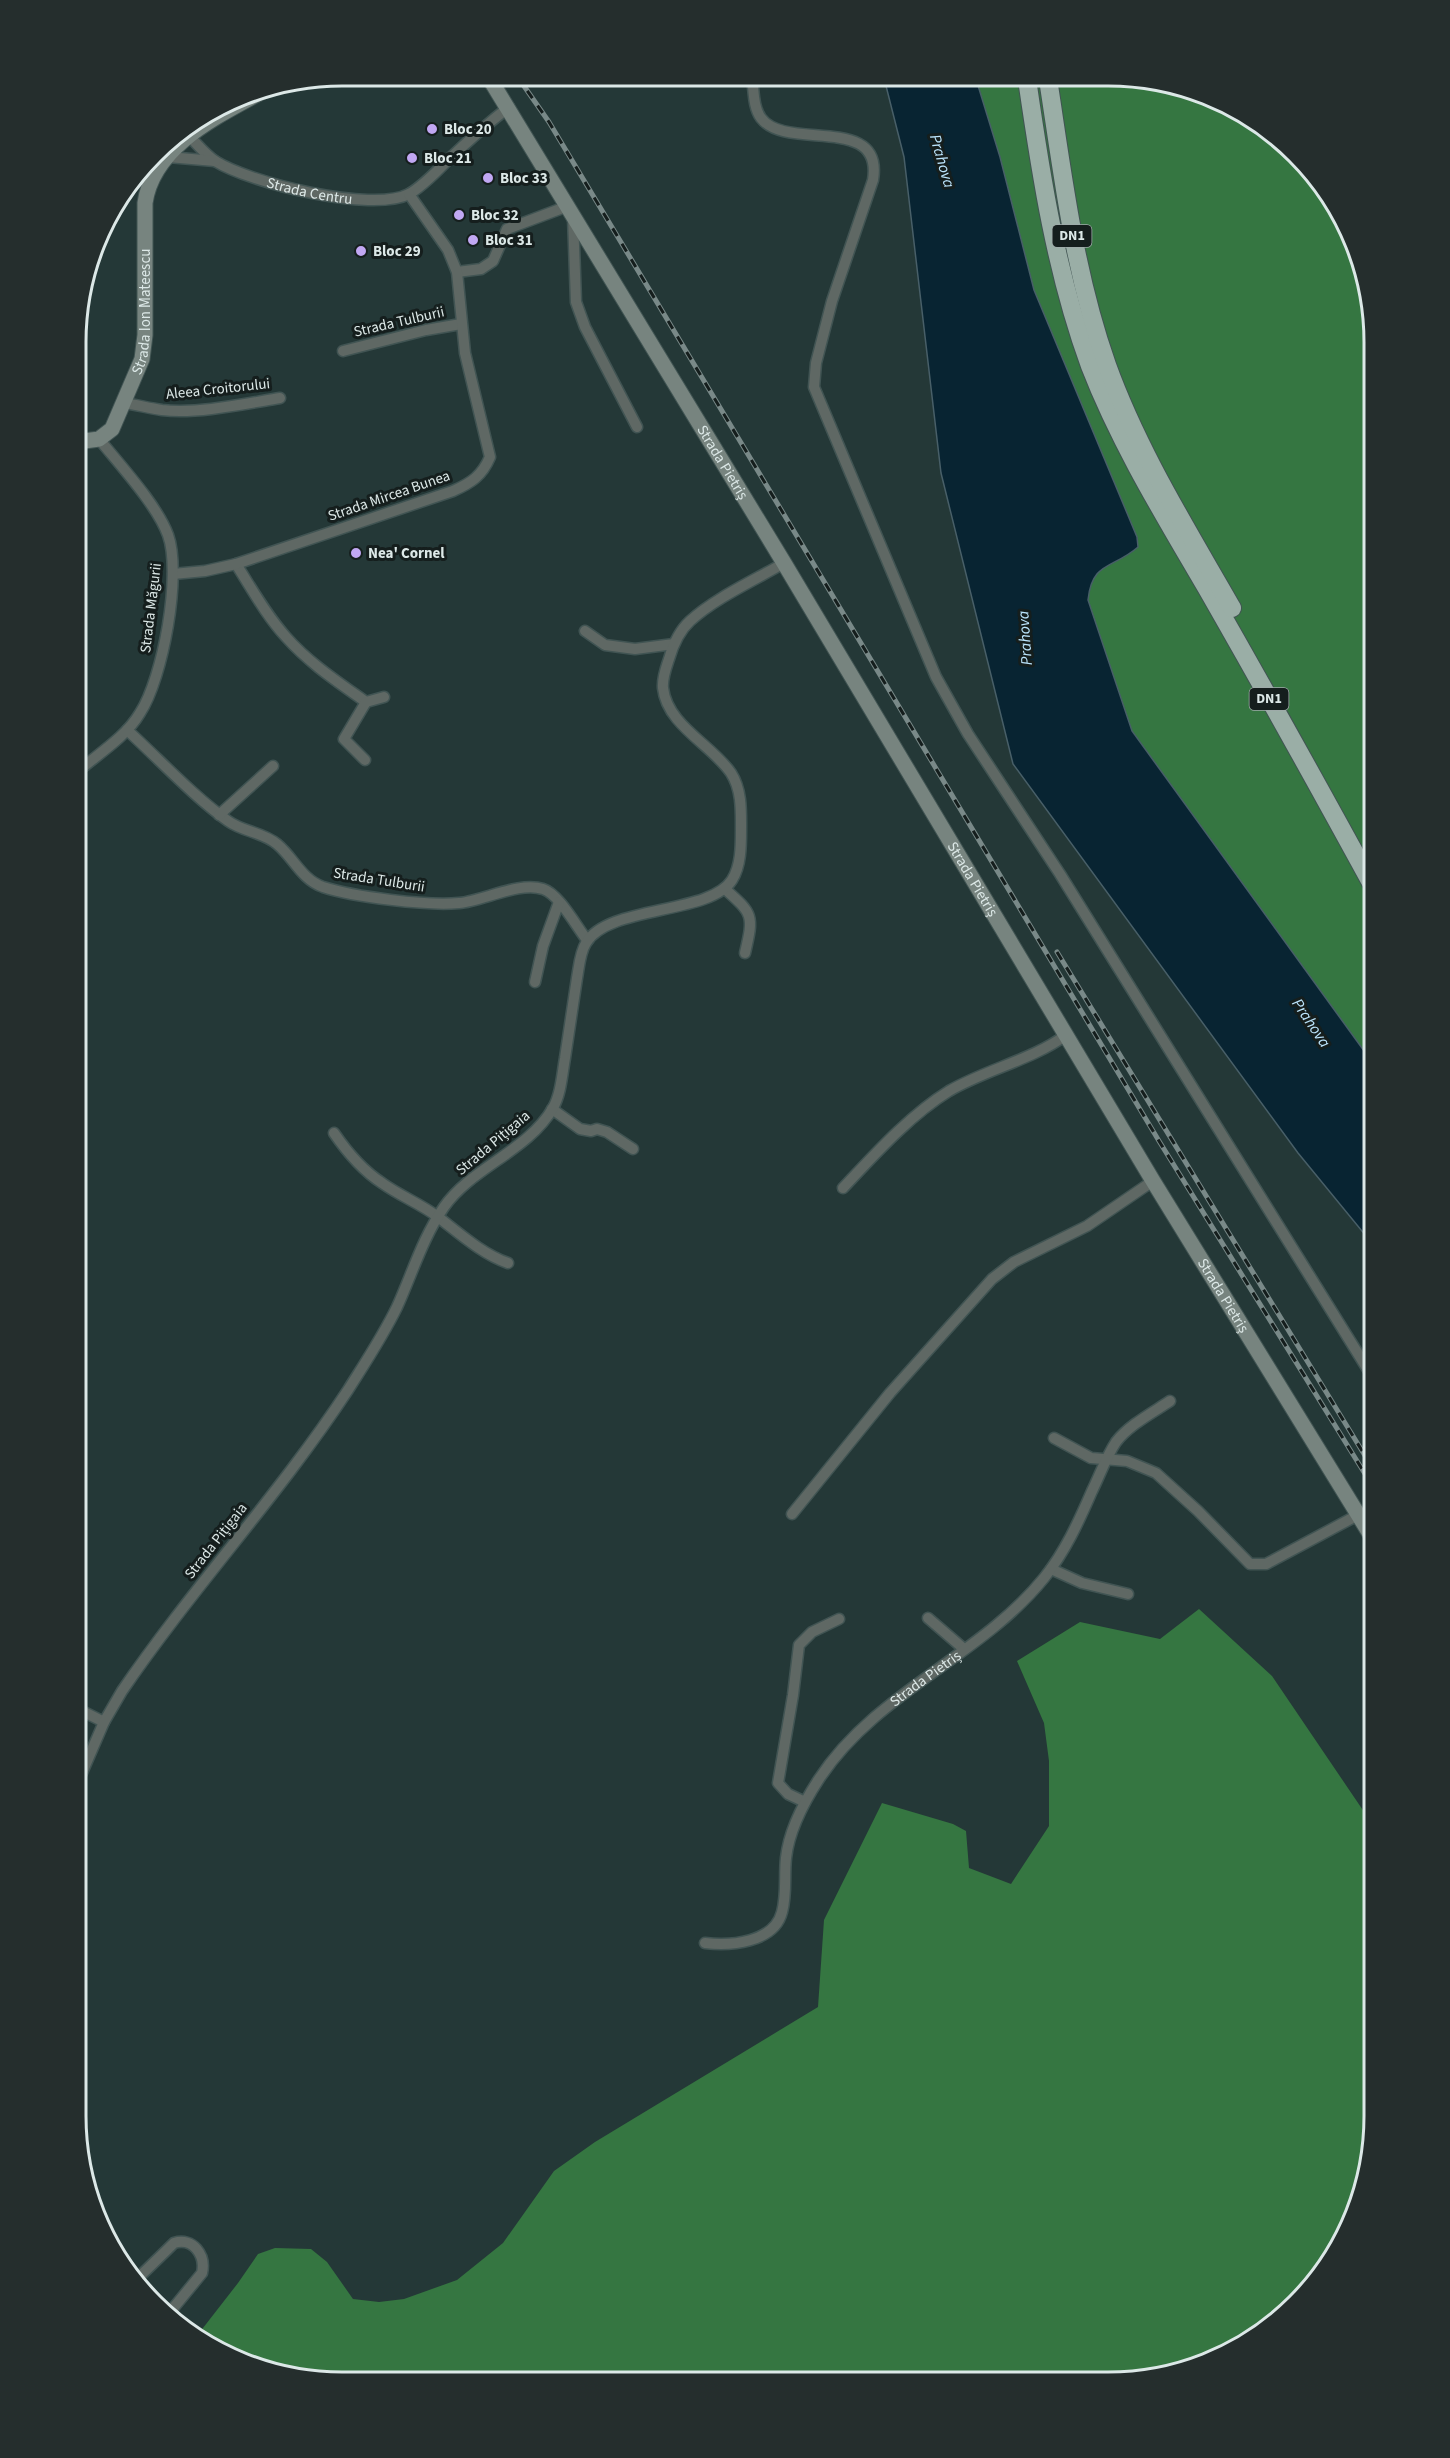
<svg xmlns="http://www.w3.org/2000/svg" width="1450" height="2458" viewBox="0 0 1450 2458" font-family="'Source Sans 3',sans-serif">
<rect width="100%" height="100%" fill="#243837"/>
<!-- forest -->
<g fill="#357641">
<path d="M976,79L1160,80L1226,102L1284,141L1330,193L1361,255L1375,341V1066L1132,731L1088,600C1092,561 1113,569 1138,547L1137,537L1034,290L1000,157Z"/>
<path d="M1199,1609L1272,1676L1375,1828L1374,2134L1355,2218L1320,2279L1271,2328L1195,2369L1109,2383L306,2381L224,2356L196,2337L238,2283L258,2254L275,2248L311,2249L327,2262L353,2299L379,2302L404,2299L457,2280L503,2243L554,2171L595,2142L818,2007L824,1920L882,1803L953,1824L966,1831L969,1868L1011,1884L1049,1826V1761L1044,1723L1017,1661L1080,1622L1160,1639Z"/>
</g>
<!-- water -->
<path fill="#082432" stroke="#485f68" stroke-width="1.5" d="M884,78L976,79L1000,157L1034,290L1137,537L1138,547C1113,569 1092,561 1088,600L1132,731L1375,1066V1247L1298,1153L1013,764L941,473L904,157Z"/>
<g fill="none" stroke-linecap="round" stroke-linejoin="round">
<!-- street casing -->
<g stroke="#415453" stroke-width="13">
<g id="street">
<path d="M752,78C754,91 753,107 761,118C786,152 884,113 873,180L832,301L816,363L814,387L936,677L968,734L1060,874L1375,1381"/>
<path id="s1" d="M189,136C197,144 206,155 215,161C250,183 372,213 409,194C423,186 436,172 447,161C467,142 487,124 509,107"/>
<path d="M160,149L168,157L215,161"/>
<path d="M573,217L576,302L585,327L637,427"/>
<path d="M457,272L481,269L493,261L507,229L568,206"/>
<path d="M343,351L426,330L461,324"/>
<path d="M124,403C137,405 149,408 162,410C198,414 244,404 280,398"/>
<path d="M236,564C252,589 266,615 286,637C309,663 338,682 366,702"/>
<path d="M173,574L205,571L236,564L453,491C471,483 482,476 490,457L465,353L457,272L448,250L409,194"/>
<path d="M585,631L605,645L635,649L674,644"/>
<path d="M127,730C159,759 193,796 228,821C243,832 263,832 277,844C294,858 301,879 323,887C354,897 427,906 459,903C483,901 520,881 543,889C559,894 576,926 587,940"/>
<path d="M365,760L344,739L366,702L384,697"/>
<path d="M77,772C98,754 126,737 140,713C163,678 182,574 168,535C157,505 120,465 99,439"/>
<path d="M219,815L273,766"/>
<path d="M725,889C753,914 754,915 745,953"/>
<path d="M535,982L543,946L559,902"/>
<path d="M552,1109L580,1129L591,1131L597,1129L607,1132L633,1149"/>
<path d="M334,1133C347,1152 362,1170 382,1183C400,1196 421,1204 438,1217C459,1233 482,1254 508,1263"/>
<path d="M843,1188C875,1154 910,1115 949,1091C987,1069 1032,1060 1066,1035"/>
<path d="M1054,1438L1091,1458L1127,1461L1156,1473L1198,1511L1250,1564H1266L1358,1515"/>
<path d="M792,1514L890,1393L992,1279L1014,1262L1087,1226L1153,1181"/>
<path d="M1051,1569L1082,1583L1128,1594"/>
<path d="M928,1618L964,1649"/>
<path d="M76,1708L104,1722"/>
<path d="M75,1789L104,1722L122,1691C193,1587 279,1495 348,1390C365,1363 383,1336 397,1307C412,1274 423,1237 444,1207C472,1167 528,1151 553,1108C561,1094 562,1075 565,1058C569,1032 573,1005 577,978C579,967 580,952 586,943C608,905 710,915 732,880C741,866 741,846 741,830C741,811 742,790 731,773C712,745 667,725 663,688C662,678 666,668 669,659C673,645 679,631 690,621C715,598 755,580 784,563"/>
<path d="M805,1802L788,1794L778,1783L793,1695L799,1645L812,1632L839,1619"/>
<path id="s2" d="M705,1943C730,1946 774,1943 782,1912C787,1894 784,1876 786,1858C789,1830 804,1802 819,1779C876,1692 980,1657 1044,1578C1065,1552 1079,1521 1092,1491C1100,1475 1106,1457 1116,1442C1129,1425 1152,1413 1170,1401"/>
<path d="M135,2281L174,2243C193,2237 206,2255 202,2273L166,2317"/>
</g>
</g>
<!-- secondary casing -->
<g stroke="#415453" stroke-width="17">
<g id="secondary">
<path id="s3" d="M488,76L784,563L1153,1181L1375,1542"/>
<path id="s4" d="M77,442L99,439L112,429L142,359L145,335V203C153,146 218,116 263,91"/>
</g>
</g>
<!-- highway casing -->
<g stroke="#415453" stroke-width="20">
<g id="highway">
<path d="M1027,79C1041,176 1056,273 1090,366C1121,446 1167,520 1210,594C1266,692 1321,791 1375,890"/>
<path d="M1048,79C1063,176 1074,272 1107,365C1138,451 1187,529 1232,608"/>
</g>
</g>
<!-- street -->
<use href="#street" stroke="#5f6864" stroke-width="10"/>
<!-- secondary -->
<use href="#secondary" stroke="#77847f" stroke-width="15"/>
<!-- highway -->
<use href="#highway" stroke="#9aaea6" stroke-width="18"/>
<!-- rail casing -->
<g stroke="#798988" stroke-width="5">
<g id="rail">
<path d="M517,76L549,122L1159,1141L1375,1490"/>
<path d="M1057,952L1375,1472"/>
</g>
</g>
<!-- rail -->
<use href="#rail" stroke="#151e1d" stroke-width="3" stroke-dasharray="9" stroke-linecap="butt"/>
</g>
<!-- markers -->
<g fill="#c1a8f3" stroke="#151e1d" stroke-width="2">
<circle cx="432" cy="129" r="6"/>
<circle cx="412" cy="158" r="6"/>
<circle cx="488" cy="178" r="6"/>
<circle cx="459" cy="215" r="6"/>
<circle cx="473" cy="240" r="6"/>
<circle cx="361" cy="251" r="6"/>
<circle cx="356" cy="553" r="6"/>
</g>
<g text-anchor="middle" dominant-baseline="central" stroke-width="6" stroke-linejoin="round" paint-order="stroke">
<!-- shield labels -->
<g fill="#151e1d" stroke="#a0abaa" stroke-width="1.5">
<rect x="1052.5" y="225" width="39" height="22" rx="4.5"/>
<rect x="1249.5" y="688" width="39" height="22" rx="4.5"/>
</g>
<g font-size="14" font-weight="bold" fill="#dce8e7">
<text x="1072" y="236">DN1</text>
<text x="1269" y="699">DN1</text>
</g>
<!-- poi labels -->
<g font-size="15" font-weight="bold" fill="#dce8e7" stroke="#151e1d" text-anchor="start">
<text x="444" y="129">Bloc 20</text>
<text x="424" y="158">Bloc 21</text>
<text x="500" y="178">Bloc 33</text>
<text x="471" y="215">Bloc 32</text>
<text x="485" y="240">Bloc 31</text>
<text x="373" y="251">Bloc 29</text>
<text x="368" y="553">Nea' Cornel</text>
</g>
<!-- street labels -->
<g font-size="15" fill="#dce8e7" stroke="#151e1d">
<text stroke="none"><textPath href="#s1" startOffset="136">Strada Centru</textPath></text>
<text stroke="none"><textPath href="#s4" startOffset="162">Strada Ion Mateescu</textPath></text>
<text transform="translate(399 322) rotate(-13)">Strada Tulburii</text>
<text transform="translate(218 389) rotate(-6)">Aleea Croitorului</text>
<text stroke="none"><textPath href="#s3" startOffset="452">Strada Pietriș</textPath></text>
<text transform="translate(389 496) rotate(-19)">Strada Mircea Bunea</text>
<text transform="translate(151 608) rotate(-83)">Strada Măgurii</text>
<text stroke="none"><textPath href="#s3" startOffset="938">Strada Pietriș</textPath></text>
<text transform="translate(379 880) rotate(9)">Strada Tulburii</text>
<text transform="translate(493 1143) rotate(-40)">Strada Pițigaia</text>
<text stroke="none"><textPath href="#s3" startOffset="1424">Strada Pietriș</textPath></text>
<text transform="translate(216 1541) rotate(-52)">Strada Pițigaia</text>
<text stroke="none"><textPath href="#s2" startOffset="378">Strada Pietriș</textPath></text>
</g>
<!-- water labels -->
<g font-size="16" font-style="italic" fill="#bbe4fc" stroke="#151e1d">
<text transform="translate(942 161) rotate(74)">Prahova</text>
<text transform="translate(1025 638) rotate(-94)">Prahova</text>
<text transform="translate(1311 1023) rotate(56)">Prahova</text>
</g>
</g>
<!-- crop -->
<path d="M0 0H1450V2458H0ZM342 86H1108A256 256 0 0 1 1364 342V2116A256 256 0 0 1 1108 2372H342A256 256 0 0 1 86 2116V342A256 256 0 0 1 342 86Z" fill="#252e2d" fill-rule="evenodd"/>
<path fill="none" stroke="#dce8e7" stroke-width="3" d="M342 86H1108A256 256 0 0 1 1364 342V2116A256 256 0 0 1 1108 2372H342A256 256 0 0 1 86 2116V342A256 256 0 0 1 342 86Z"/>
</svg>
